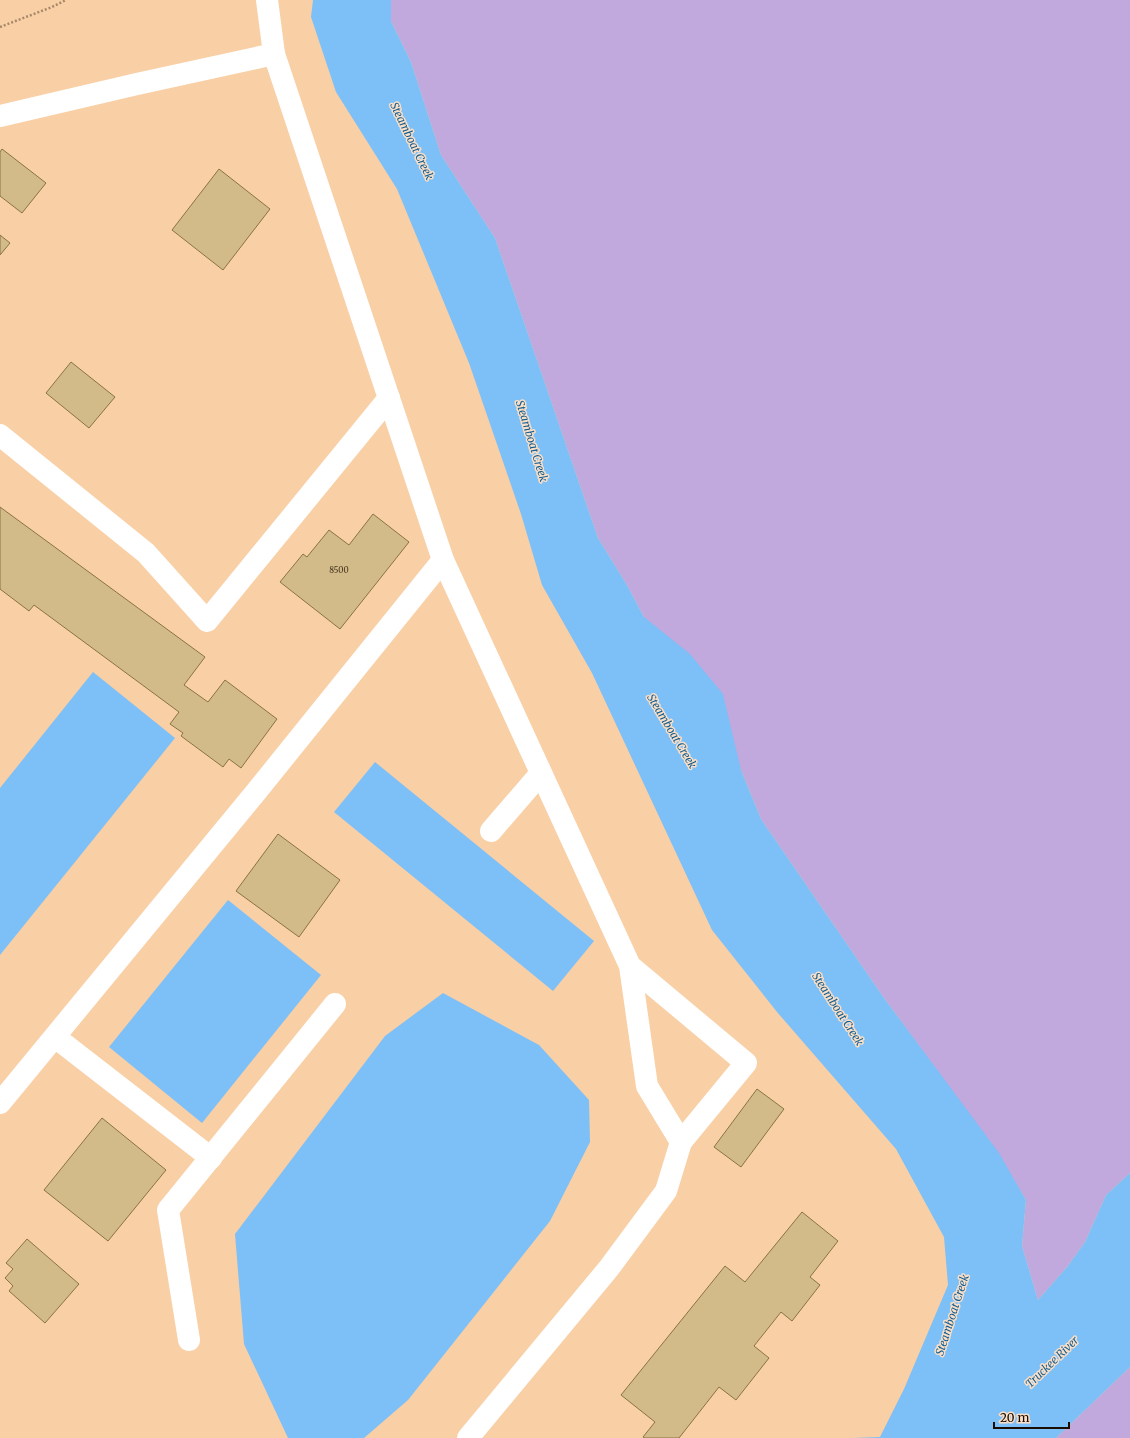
<svg xmlns="http://www.w3.org/2000/svg" width="1130" height="1438" viewBox="0 0 1130 1438" font-family="Merriweather,serif">
<rect width="100%" height="100%" fill="#f9cfa6"/>
<!-- green -->
<g fill="#c1a8dd">
<path d="M391,0H1130V1173L1106,1195L1085,1242L1067,1267L1038,1300L1022,1246L1026,1200L998,1153L884,998L761,819L741,770L644,617L627,585L598,538L495,238L441,155L411,62L391,21Z"/>
<path d="M1130,1367V1438H1056Z"/>
</g>
<!-- water -->
<g fill="#7dbff7">
<path d="M313,0H391V21L411,62L441,155L495,238L598,538L627,585L644,617L690,654L723,694L741,770L761,819L884,998L999,1153L1026,1200L1022,1246L1038,1300L1067,1267L1085,1242L1106,1195L1130,1173V1367L1056,1438H853L880,1437L904,1389L948,1285L944,1237L896,1149L777,1012L712,930L592,673L542,585L521,514L469,363L397,189L336,92L311,17Z"/>
<path d="M93,672L175,738L0,955V788Z"/>
<path d="M375,762L594,941L553,991L334,812Z"/>
<path d="M228,900L321,975L202,1123L109,1047Z"/>
<path d="M443,993L539,1045L589,1100L590,1142L550,1221L408,1400L364,1438H288L244,1344L235,1234L385,1036Z"/>
</g>
<!-- building -->
<g fill="#d3bb89" stroke="#897342">
<path d="M2,149L46,183L22,213L0,196V152Z"/>
<path d="M219,169L270,209L223,270L172,230Z"/>
<path d="M0,235L10,243L0,255Z"/>
<path d="M71,362L115,397L89,428L46,393Z"/>
<path d="M0,507L205,657L184,685L208,702L225,680L277,719L241,768L229,759L223,767L181,736L183,733L170,724L179,712L34,605L29,611L0,589Z"/>
<path d="M373,514L409,542L340,629L280,582L303,554L307,557L329,530L349,545Z"/>
<path d="M278,834L340,880L299,937L236,891Z"/>
<path d="M757,1089L784,1109L741,1167L714,1147Z"/>
<path d="M102,1118L166,1170L108,1241L44,1190Z"/>
<path d="M802,1212L838,1241L810,1277L820,1285L792,1321L781,1312L754,1346L769,1358L736,1400L719,1387L679,1438H645L643,1437L655,1422L621,1395L725,1266L745,1282Z"/>
<path d="M27,1239L79,1284L45,1323L9,1291L13,1286L5,1278L13,1269L6,1263Z"/>
</g>
<g fill="none" stroke-linecap="round" stroke-linejoin="round">
<!-- path -->
<path stroke="#a8886a" stroke-width="2.5" stroke-dasharray="2 2" stroke-linecap="butt" d="M0,27L52,7L66,0"/>
<!-- minor -->
<g stroke="#fff" stroke-width="22">
<path d="M267,0L274,54L443,560L630,966L647,1086L681,1142L746,1063L630,966"/>
<path d="M0,116L137,84L274,54"/>
<path d="M0,435L146,553L207,621L389,398"/>
<path d="M491,831L541,773"/>
<path d="M55,1037L211,1158"/>
<path d="M0,1103L256,792L443,560"/>
<path d="M189,1340L168,1210L335,1004"/>
<path d="M468,1438L609,1268L666,1191L681,1142"/>
</g>
</g>
<g text-anchor="middle" dominant-baseline="central" stroke-width="3" stroke-linejoin="round" paint-order="stroke">
<!-- number labels -->
<g font-size="8" fill="#483823">
<text x="339" y="570">8500</text>
</g>
<!-- water labels -->
<g font-size="11" font-style="italic" fill="#115c90" stroke="#f9dfc7">
<text transform="translate(412 141) rotate(64)">Steamboat Creek</text>
<text transform="translate(532 441) rotate(73)">Steamboat Creek</text>
<text transform="translate(672 731) rotate(59)">Steamboat Creek</text>
<text transform="translate(838 1009) rotate(57)">Steamboat Creek</text>
<text transform="translate(952 1315) rotate(-72)">Steamboat Creek</text>
<text transform="translate(1052 1362) rotate(-44)">Truckee River</text>
</g>
</g>
<!-- scale -->
<path d="M994 1422v6h75v-6" fill="none" stroke="#1a0c01" stroke-width="2"/>
<text x="1000" y="1422" font-size="12" fill="#1a0c01" stroke="#f9dfc7" stroke-width="3" paint-order="stroke">20 m</text>
</svg>
